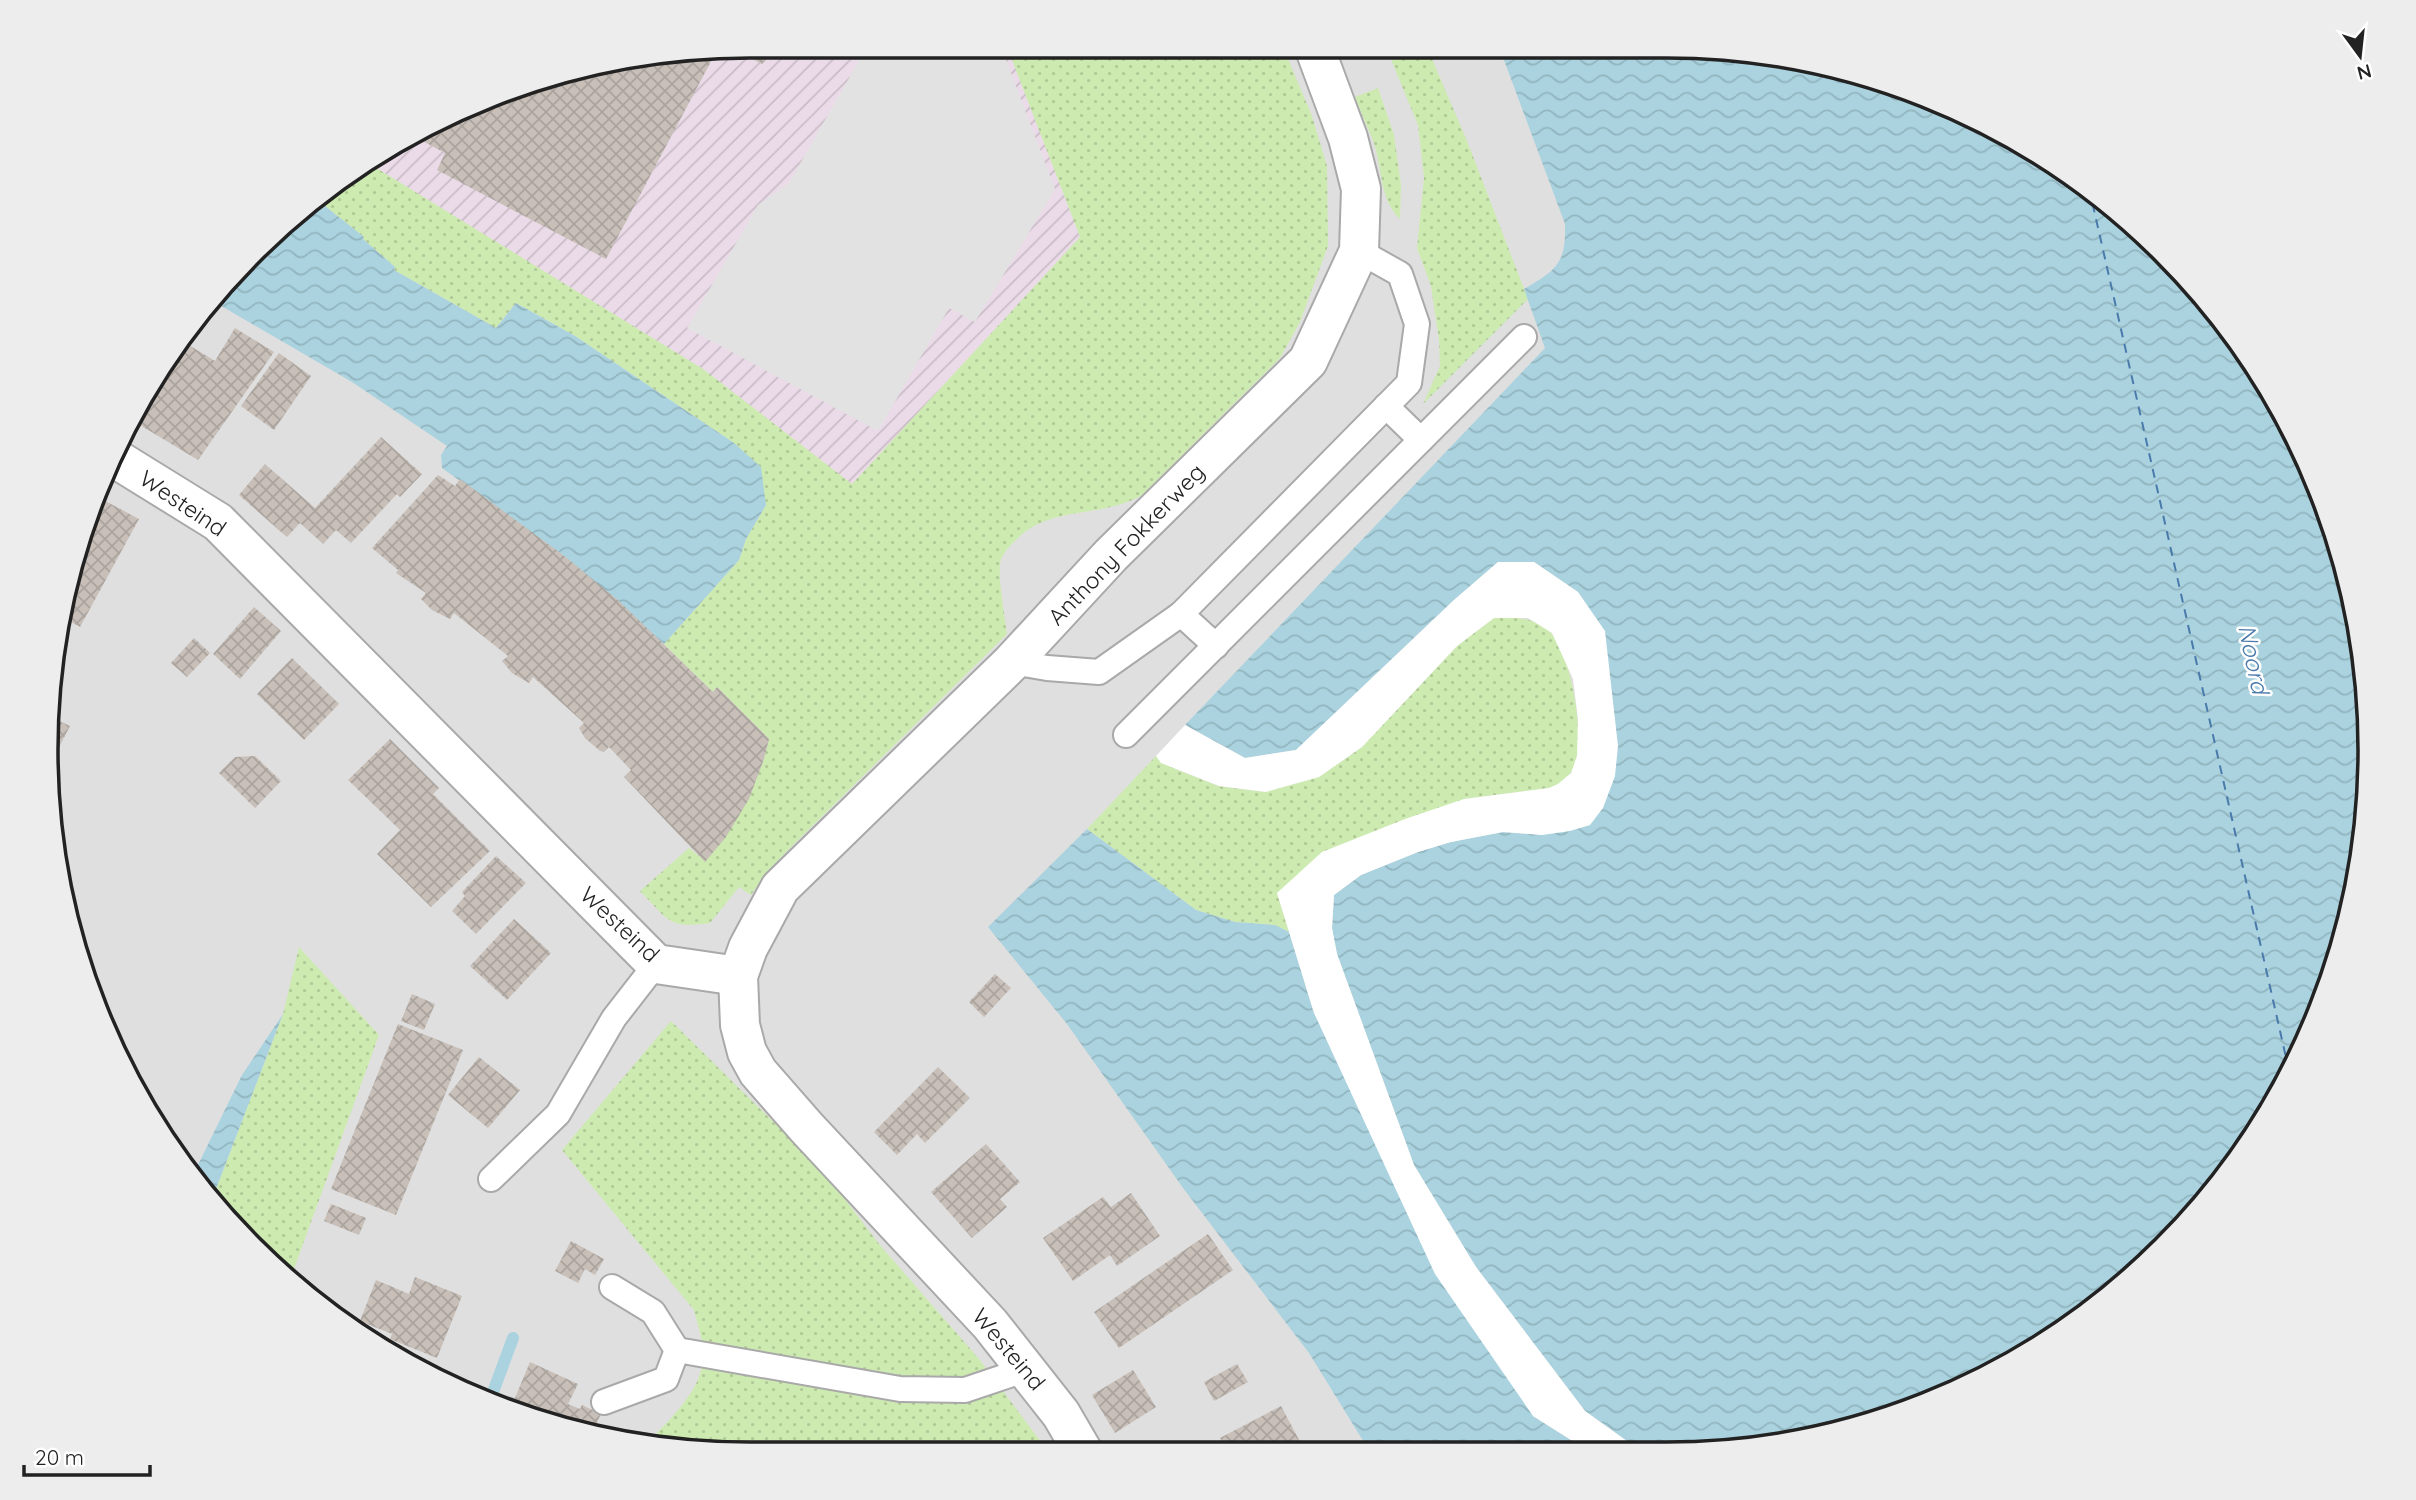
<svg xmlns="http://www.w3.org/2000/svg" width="2416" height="1500" viewBox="0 0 2416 1500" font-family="Quicksand,sans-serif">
<defs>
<pattern id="industrial-furrows" width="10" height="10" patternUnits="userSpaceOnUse" patternTransform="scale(1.75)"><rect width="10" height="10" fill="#ebdbe8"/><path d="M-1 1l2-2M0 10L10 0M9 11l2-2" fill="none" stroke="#c9bcc7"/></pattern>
<pattern id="grass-dots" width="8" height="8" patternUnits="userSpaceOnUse" patternTransform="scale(1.75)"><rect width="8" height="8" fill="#cdebb0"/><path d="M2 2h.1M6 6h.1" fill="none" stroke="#b0c997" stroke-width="1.8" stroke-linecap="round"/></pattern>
<pattern id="water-waves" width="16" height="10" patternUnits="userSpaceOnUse" patternTransform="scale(1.75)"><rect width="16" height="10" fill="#aad3df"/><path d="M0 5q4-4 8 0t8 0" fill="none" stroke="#92b5bf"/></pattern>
<pattern id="building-cross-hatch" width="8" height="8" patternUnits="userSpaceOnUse" patternTransform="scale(1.75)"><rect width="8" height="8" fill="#c7bfb8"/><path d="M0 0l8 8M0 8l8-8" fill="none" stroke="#aba49e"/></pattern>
</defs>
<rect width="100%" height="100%" fill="#f2efe9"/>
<!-- residential -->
<path fill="#e0dfdf" d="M658,52H1535L1643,302L1685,1453L658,1449L481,1401L321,1309L221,1215L164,1142L118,1061L70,933L51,842L47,704L83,523L140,398L191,321L285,221L358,164L524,83Z"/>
<!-- industrial -->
<path fill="url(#industrial-furrows)" d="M658,52H1011L1080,237L852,485L703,369L361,163L524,83Z"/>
<!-- grass -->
<g fill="url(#grass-dots)">
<path d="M1009,52H1285L1312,116L1327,166L1328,246L1300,322L1280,358L1142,495C1102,519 1048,504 1014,542C1008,548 1001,555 1000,564C998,579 1005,617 1007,634L786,852L768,871L751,895L739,887L710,923C667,929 669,920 640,891L689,848L705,861C736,824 758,787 769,739L717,687L713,692L664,644L739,560L746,539L766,505L734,443L575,336L516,303L496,328L394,270L395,267L362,238L364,237L315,198L365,161L703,369L852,484L1080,237Z"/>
<path d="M1388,52H1429L1467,141L1528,299L1423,404L1440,366L1439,340L1431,286L1417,248L1424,178L1418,125Z"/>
<path d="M1378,88L1394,135L1401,185L1400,219C1380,201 1382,168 1374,143C1368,128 1361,113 1355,97Z"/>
<path d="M1494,618C1517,618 1532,616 1550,632C1572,652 1588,748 1571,773C1567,780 1557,785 1549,788L1464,799L1277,893L1289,932L1275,925L1235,922L1196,910L1087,829L1156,756L1161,763L1218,786L1265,792L1319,777L1362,747L1457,646Z"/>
<path d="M299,947L379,1035L290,1280L221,1215L211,1202L283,1014Z"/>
<path d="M671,1021L825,1173L879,1244L979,1359L1047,1450L658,1449L646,1445C667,1421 701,1393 703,1359C704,1342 698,1326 694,1310L562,1150Z"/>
</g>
<!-- parking -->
<path fill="#e2e2e2" d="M864,52H1003L1055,189L975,322L949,308L878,431L687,328L758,205L789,183Z"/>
<!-- water -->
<g fill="url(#water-waves)">
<path d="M1758,51L1936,99L2095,191L2196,286L2276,398L2333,524L2365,658L2369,796L2346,933L2298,1062L2225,1179L2095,1309L1978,1382L1849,1430L1712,1453H1639L1638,1449L1585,1411L1476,1267L1414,1165L1337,954L1332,928L1334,895L1361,875L1418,852L1451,842L1503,832L1542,835L1590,825L1578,592L1534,562H1498L1454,600L1296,750L1245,758L1185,725L1545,348L1524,289C1557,270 1566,263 1565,224L1501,52Z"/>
<path d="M315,198L364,237L363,239L395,267L394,270L496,328L516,303L575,336L734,443L761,467L766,505L746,539L739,560L664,644L567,558L442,468L441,455L447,446L352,382L211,300L285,221Z"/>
<path d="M1087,829L1196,910L1235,922L1275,925L1289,932L1314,1013L1533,1416L1590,1452H1370L1309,1353L1183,1188L1067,1024L988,927Z"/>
<path d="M283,1014L211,1202L192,1177L242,1075Z"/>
</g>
<!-- pier -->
<path fill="#fff" d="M1498,562H1534L1578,592L1605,631L1618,746L1615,776L1603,808L1590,825L1570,831L1542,835L1503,832L1451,842L1418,852L1361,875L1334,895L1332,928L1337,954L1414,1165L1476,1267L1585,1411L1638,1449L1639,1453L1590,1452L1533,1416L1435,1274L1314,1013L1277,893L1322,852L1405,819L1464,799L1549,788L1558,784L1571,773L1577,756L1578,719L1573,679L1552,633L1528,618H1494L1457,646L1362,747L1319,777L1266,792L1219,786L1161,763L1156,756L1185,725L1245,758L1296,750L1454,600Z"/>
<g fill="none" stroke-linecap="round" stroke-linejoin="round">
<!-- stream -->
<path stroke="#aad3df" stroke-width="12" d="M489,1403L513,1338"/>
<!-- ferry -->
<path stroke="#4a7aab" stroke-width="2" stroke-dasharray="9 7" stroke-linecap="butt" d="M2089,188L2290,1075"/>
</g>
<!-- building -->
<g fill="url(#building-cross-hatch)">
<path d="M658,52H716L606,259L437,170L445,153L415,137L524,83Z"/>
<path d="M739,52H773L762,64Z"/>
<path d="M235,328L274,352L198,460L130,419L140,398L179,339L215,361Z"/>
<path d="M279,353L311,376L274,430L241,406Z"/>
<path d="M381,437L422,474L400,497L397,494L351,543L336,530L323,544L300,523L287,537L239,495L265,464L315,508Z"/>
<path d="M438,475L455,486L460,479L567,558L619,601L713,692L717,687L769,739L764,759L749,799L726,837L705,862L624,777L631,770L609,747L604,752L600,751L585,738L579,728L584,723L533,677L529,683L512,673L502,661L508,656L454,613L450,619L432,610L421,599L426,593L396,573L398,570L372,548Z"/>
<path d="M96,496L139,519L80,627L64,618L83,523Z"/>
<path d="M254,607L281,631L240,679L213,654Z"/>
<path d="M194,638L210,653L187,677L171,663Z"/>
<path d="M292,658L339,704L304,740L257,694Z"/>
<path d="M51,717L70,726L51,763L49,762L48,724Z"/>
<path d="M390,739L439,788L433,794L490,851L431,907L377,854L400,830L348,780Z"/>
<path d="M255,756L281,781L255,808L219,773L235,757Z"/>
<path d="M496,856L526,883L476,934L452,911L465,896L462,892Z"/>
<path d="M514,919L551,953L507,1000L470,966Z"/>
<path d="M995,974L1011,988L984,1017L969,1002Z"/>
<path d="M412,994L435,1004L424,1030L401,1021Z"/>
<path d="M398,1024L463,1050L396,1215L331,1189Z"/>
<path d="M479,1057L520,1090L488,1128L448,1095Z"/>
<path d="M938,1067L970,1098L925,1143L917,1134L897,1155L874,1132Z"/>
<path d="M986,1144L1020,1182L1000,1199L1007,1207L972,1238L931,1192Z"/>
<path d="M1131,1193L1160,1236L1117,1266L1110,1255L1073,1281L1043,1238L1103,1197L1111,1207Z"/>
<path d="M331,1204L366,1218L359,1235L324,1221Z"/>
<path d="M1208,1234L1233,1270L1119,1348L1094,1312Z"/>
<path d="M571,1241L604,1259L595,1275L585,1269L578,1283L555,1271Z"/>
<path d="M415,1277L462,1296L437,1358L390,1339L392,1334L360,1321L376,1280L409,1294Z"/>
<path d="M530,1362L578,1384L568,1404L580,1409L582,1405L601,1414L593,1431L504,1407L509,1396L515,1398Z"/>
<path d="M1237,1364L1248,1382L1214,1401L1204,1382Z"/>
<path d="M1133,1370L1156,1407L1115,1433L1092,1395Z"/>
<path d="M1281,1406L1305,1451H1227L1220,1438Z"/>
</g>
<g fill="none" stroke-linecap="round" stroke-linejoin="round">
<!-- service casing -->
<g stroke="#a9a9a9" stroke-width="28">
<g id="service">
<path d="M1386,406L1421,440"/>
<path d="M1181,614L1216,646"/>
<path d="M1012,662L1047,668L1099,672L1181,614L1409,383L1417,324L1400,274L1359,251"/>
<path d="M1126,735L1524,337"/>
<path d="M491,1179L558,1114L614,1018L656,964"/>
<path d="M612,1287L653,1312L677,1350L900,1389L965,1390L1027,1369"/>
<path d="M604,1402L666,1379L677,1350"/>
</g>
</g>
<!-- minor casing -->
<g stroke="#a9a9a9" stroke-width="42">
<g id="minor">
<path d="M113,457L218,522L656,964L738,976"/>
<path d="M1082,1450L1061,1414L990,1324L807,1128L758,1072L747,1052L740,1025L738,976L748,948L780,888L1012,662L1111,555L1308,361L1359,251L1361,189L1348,138L1316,52"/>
</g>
</g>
<!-- service -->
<use href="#service" stroke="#fff" stroke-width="24"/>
<!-- minor -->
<use href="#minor" stroke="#fff" stroke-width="38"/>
</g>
<g text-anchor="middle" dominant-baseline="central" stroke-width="5" stroke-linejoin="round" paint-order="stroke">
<!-- street labels -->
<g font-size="23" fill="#222" stroke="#fff">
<text transform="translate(183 503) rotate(34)">Westeind</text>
<text transform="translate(1126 544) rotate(-46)">Anthony Fokkerweg</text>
<text transform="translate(620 924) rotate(43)">Westeind</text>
<text transform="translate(1009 1349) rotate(50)">Westeind</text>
</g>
<!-- water labels -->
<g font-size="24" font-style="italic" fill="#4a7aab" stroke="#fff">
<text transform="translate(2254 659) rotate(78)">Noord</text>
</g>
</g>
<!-- crop -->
<path d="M0 0H2416V1500H0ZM750 58H1666A692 692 0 0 1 2358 750V750A692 692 0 0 1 1666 1442H750A692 692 0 0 1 58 750V750A692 692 0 0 1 750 58Z" fill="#ededed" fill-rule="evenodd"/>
<path fill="none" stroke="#222" stroke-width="3.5" d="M750 58H1666A692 692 0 0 1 2358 750V750A692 692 0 0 1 1666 1442H750A692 692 0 0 1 58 750V750A692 692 0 0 1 750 58Z"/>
<!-- north arrow -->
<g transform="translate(2360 56) rotate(165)" stroke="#ffffff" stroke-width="5" paint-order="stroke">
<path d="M0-5L12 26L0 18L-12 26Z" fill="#222222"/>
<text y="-10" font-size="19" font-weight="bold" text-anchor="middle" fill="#222222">N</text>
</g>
<!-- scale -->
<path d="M24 1465v10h126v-10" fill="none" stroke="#222222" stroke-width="3.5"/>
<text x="35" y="1465" font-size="21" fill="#222222" stroke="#ffffff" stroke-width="5" paint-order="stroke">20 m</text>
</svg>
